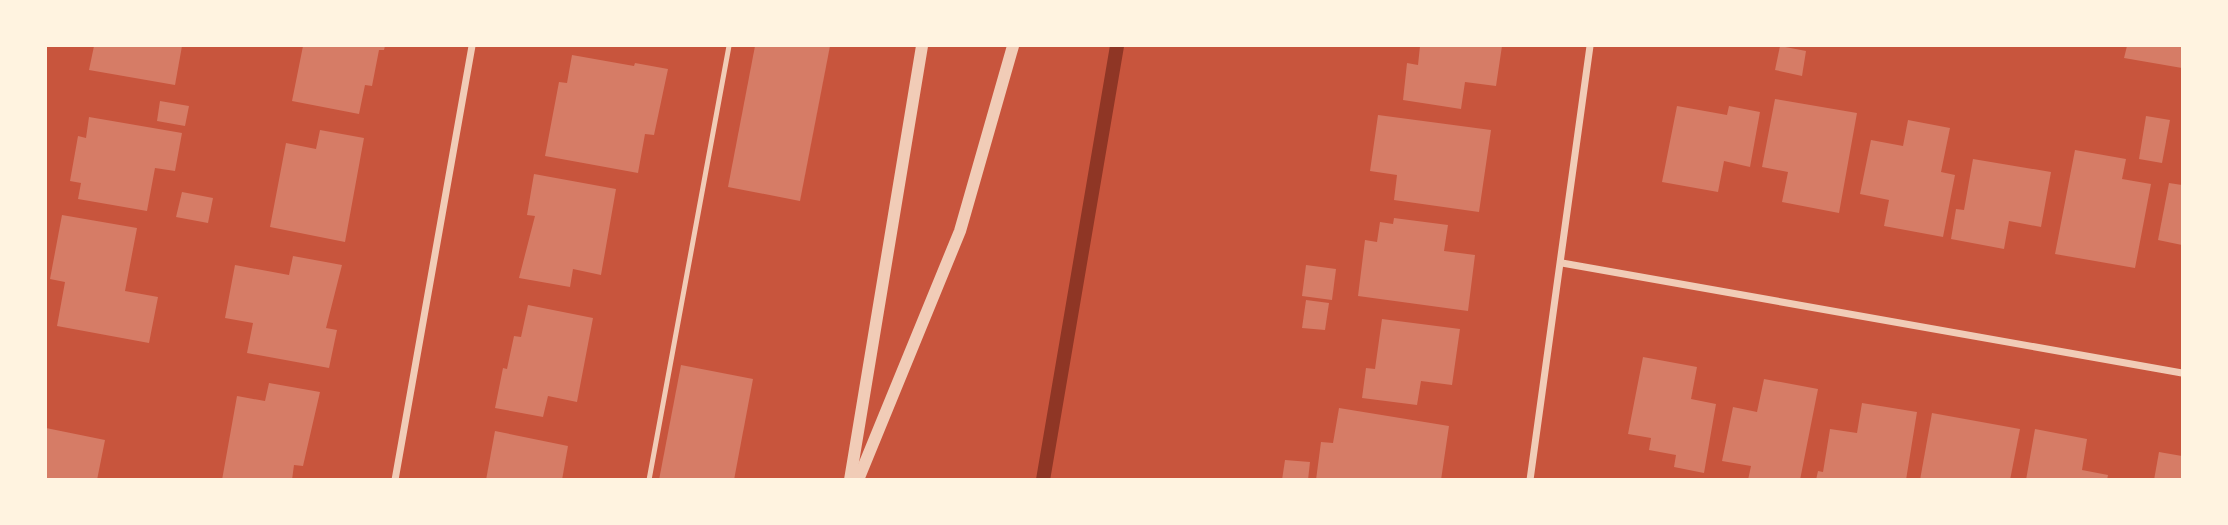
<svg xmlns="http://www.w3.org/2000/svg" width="2228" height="525" viewBox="0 0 2228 525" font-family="'IBM Plex Serif',serif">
<rect width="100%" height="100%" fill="#c8553d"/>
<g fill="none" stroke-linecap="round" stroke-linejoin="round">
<!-- stream -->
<path stroke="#8f3625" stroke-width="14" d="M1043,480L1117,46"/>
</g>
<!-- building -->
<g fill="#d67c66">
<path d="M94,46H182L175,85L89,70Z"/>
<path d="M303,46H385L384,50H379L372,86L365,85L359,114L292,101Z"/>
<path d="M755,46H830L800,201L728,187Z"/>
<path d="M1420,46H1502L1496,86L1465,82L1461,109L1403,100L1407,63L1418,65Z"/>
<path d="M1780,46L1806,51L1802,76L1775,70Z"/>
<path d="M2127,46H2182V68L2124,58Z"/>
<path d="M572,55L634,66L635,63L668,69L654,135L645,134L638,173L545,156L559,82L567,83Z"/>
<path d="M1775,99L1857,113L1839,213L1782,202L1788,172L1762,167Z"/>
<path d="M160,101L189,106L185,126L157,121Z"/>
<path d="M1677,106L1727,115L1729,106L1760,112L1750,167L1724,161L1718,192L1662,182Z"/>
<path d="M1378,115L1491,130L1479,212L1394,200L1397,175L1370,171Z"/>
<path d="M2146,116L2170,120L2162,163L2139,159Z"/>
<path d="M89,117L182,133L175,171L155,168L147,211L78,199L81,183L70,181L78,136L86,138Z"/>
<path d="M1908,120L1950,128L1941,172L1955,175L1943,237L1884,226L1889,200L1860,194L1871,140L1903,146Z"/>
<path d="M320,130L364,138L345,242L270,227L286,143L316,149Z"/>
<path d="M2075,150L2126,159L2122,179L2151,184L2135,268L2055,254Z"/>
<path d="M1973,159L2051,172L2041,227L2009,221L2004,249L1951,239L1956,209L1964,210Z"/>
<path d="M534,174L616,189L601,275L573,269L570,287L519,278L535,216L527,215Z"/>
<path d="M2169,183L2182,185V245L2158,240Z"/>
<path d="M182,192L213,198L208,223L176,217Z"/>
<path d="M62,215L137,228L125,291L158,297L149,343L57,326L65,282L50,279Z"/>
<path d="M1394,218L1448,225L1444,251L1475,255L1468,311L1358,296L1365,240L1377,242L1380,222L1393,224Z"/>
<path d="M293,256L342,265L326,328L337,330L329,368L247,353L253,323L225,318L235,265L289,275Z"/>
<path d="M1306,265L1336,269L1332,300L1302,296Z"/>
<path d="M1306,300L1329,303L1325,330L1302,328Z"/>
<path d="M528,305L593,318L577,402L548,396L543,417L495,408L503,368L507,369L514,336L521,337Z"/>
<path d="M1382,319L1460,329L1452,385L1421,381L1417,405L1362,398L1366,368L1375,369Z"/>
<path d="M1643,357L1697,367L1691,399L1716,404L1704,473L1674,467L1676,455L1649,450L1651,438L1628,434Z"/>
<path d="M681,365L753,379L734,480H659Z"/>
<path d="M1764,379L1818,389L1800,480H1748L1751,466L1722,461L1733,407L1757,412Z"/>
<path d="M269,383L320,392L303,466L294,465L292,480H222L237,396L265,401Z"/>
<path d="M1862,403L1917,412L1906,480H1816L1818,471L1823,472L1830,429L1857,433Z"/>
<path d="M1339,408L1449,426L1441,480H1316L1321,442L1333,443Z"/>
<path d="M1932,413L2020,429L2010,480H1920Z"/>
<path d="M46,428L105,440L97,480H46Z"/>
<path d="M2035,429L2087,439L2082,470L2108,475L2107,480H2026Z"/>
<path d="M495,431L568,446L562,480H486Z"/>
<path d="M2159,452L2182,456V480H2154Z"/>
<path d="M1285,460L1310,462L1308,480H1282Z"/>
</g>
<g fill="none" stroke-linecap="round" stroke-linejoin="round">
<!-- service -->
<path stroke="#f1ccb7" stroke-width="5" d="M649,480L729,46"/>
<!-- minor -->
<g stroke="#f1ccb7" stroke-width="7">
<path d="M1562,263L2182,373"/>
<path d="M395,480L472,46"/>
<path d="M1530,480L1590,46"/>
</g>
<!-- tertiary -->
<g stroke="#f1ccb7" stroke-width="12">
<path d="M850,480L922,46"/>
<path d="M858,480L960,231L1013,46"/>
</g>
</g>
<!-- border -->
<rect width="2228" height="525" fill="none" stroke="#fff3e0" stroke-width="94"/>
</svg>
